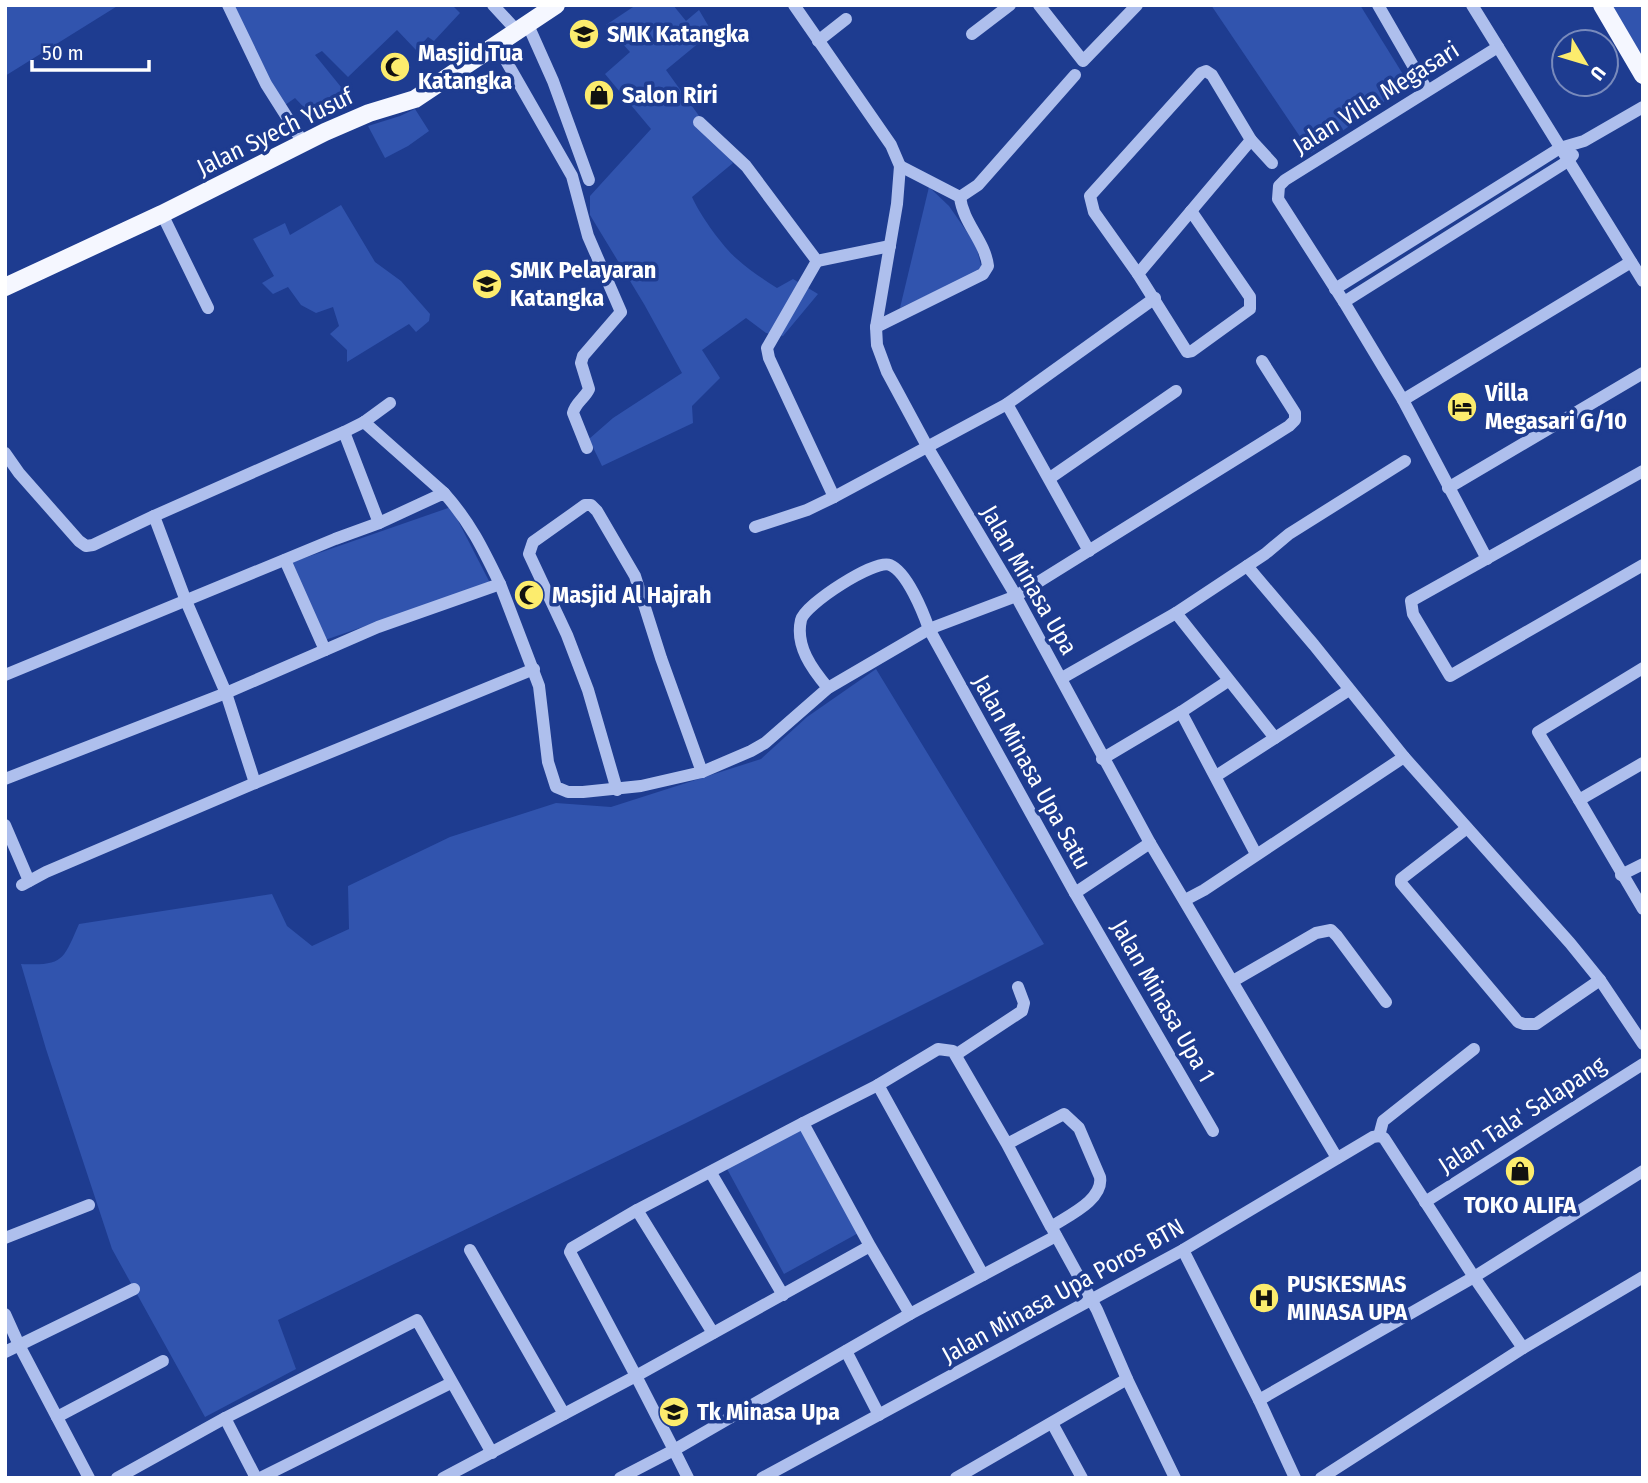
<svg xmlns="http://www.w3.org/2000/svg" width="1648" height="1483" viewBox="0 0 1648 1483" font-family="'Fira Sans Condensed',sans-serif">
<rect width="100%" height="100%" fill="#1e3c90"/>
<!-- green -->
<g fill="#3154ae">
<path d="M5,5H119L5,76Z"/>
<path d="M234,5H452L460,13L434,41L428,37L416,50L397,30L348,77L322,51L315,55L354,103L318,122L295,98L285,105L269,81Z"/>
<path d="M636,5H673L686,21L699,10L712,32L666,70L733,163L692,197C700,215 722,246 737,259C749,270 763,279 777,288L793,279L818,294L783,336L766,333L746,318L702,350L720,378L692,406L693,423L602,466L589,439L613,418L682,373L644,304L590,215V196L651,129L605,74L630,52L606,25Z"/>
<path d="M1211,5H1360L1409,84L1311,153Z"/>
<path d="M1611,5H1643V57Z"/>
<path d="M415,109L429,131L408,146L385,158L368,126L400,116Z"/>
<path d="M929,187L949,206L976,245L982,270L900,308Z"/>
<path d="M341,205L375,262L401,281L430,314L429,321L416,332L409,324L347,362V350L330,334L339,326L333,307L316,313L301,305L288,287L273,294L262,283L274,276L253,239L285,223L290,235Z"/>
<path d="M451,507L490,583L325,640L290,563Z"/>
<path d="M876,669L1044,944L684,1124L278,1320L296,1369L205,1417L112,1249L46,1049L21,964C64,966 63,960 79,924L272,894L287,926L312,946L349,929L348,886L450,837L556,803L611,807L761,759L807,717Z"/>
<path d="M804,1124L862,1231L784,1274L726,1167Z"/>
</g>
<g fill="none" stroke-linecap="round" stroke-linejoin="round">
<!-- minor -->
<g stroke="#aebfed" stroke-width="12">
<path d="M228,5L266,84L304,144"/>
<path d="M493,5L518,32"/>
<path d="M794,5L891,145L900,166L897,204L876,327L877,345L887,372L928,448L1016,596L1150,843L1337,1158"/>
<path d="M1039,5L1083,61L1137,5"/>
<path d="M1378,5L1427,90"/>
<path d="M1472,5L1498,47"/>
<path d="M528,25L553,81L589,180"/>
<path d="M972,34L1010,5"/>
<path d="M818,41L846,19"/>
<path d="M497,45L572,176L588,236L621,312L583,356L581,363L589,389C585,398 575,403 573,413L587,448"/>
<path d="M699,122L746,166L817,261L890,246"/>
<path d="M1251,140L1272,163"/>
<path d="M900,166L960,197L978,185L1075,75"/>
<path d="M1191,211L1250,297V309L1192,351L1187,352L1138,274Z"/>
<path d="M162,214L208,308"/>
<path d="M817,261L767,348L769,358L834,497"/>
<path d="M1138,274L1094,212L1090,196L1201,73L1206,71L1212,75L1251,140L1191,211"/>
<path d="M1335,289L1560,148L1584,141L1643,107"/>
<path d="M1344,302L1568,161L1573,155"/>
<path d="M876,327L983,274L988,266C985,241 963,223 960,197"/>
<path d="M1403,400L1631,262"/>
<path d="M1007,404L1155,298"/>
<path d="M364,422L444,493"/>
<path d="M344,432L379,523"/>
<path d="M5,453L19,473L79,541L86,546L93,545L154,516"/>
<path d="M1643,471L1411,601L1413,614L1450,676L1643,565"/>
<path d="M1050,478L1176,391"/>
<path d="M1448,488L1643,373"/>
<path d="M755,527L807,510L834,497L1007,404L1089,551"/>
<path d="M1487,559L1403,400L1344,302L1278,199L1279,186L1285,180L1498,47L1643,281"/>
<path d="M285,560L325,650"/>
<path d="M1247,566L1314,645L1404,757"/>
<path d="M500,584L539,686L548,762L556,787L568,792H583L641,786L702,772L751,751L765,743L828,688L929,629L1016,596L1289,426L1295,420V413L1262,361"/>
<path d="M1176,613L1275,738L1349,690"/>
<path d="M5,675L335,539L379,523L444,493C470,522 483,549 500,584L378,627L226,693L5,779"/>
<path d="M1062,678L1176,613L1265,554L1289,534L1405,461"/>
<path d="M828,688C812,669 795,646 801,620C805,604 875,559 890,565C907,572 923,612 929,629L1075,893L1150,843"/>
<path d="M1181,712L1228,681"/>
<path d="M1102,759L1181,712L1256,854"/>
<path d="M1643,763L1579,800L1643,909"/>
<path d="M1216,776L1275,738"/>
<path d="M255,783L226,693L186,601L154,516L344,432L364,422L390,403"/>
<path d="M617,790L588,690L567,635L529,554L533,542L585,505H591L597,511L635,576L661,658L702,772"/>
<path d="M1579,800L1538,732L1643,668"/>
<path d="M5,825L29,881"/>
<path d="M1467,828L1401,879V883L1518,1022L1524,1024H1536L1600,980"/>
<path d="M1621,875L1643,864"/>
<path d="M22,885L46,872L255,783L534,669"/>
<path d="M1075,893L1213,1131"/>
<path d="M1185,900L1204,890L1404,757L1570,943L1600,980L1643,1044"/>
<path d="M1233,981L1316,933L1331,930L1337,936L1386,1002"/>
<path d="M957,1054L1022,1011L1024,1003L1018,987"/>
<path d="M878,1085L938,1049L953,1051L1007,1144L1051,1227C1067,1216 1104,1200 1100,1177L1079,1128L1064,1114L1007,1144"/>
<path d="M803,1123L878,1085L983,1275"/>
<path d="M1379,1136L1384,1138L1474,1277L1523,1348L1643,1277"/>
<path d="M1379,1136L1383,1121L1474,1049"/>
<path d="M711,1173L783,1295"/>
<path d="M1425,1202L1643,1064"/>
<path d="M637,1210L713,1333"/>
<path d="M1053,1230L1097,1310L1127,1379L1175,1478"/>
<path d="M5,1238L89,1205"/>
<path d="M870,1246L636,1376L570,1252L572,1248L637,1210L803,1123L870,1246L910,1314L1056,1236"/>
<path d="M470,1250L564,1414"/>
<path d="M1183,1250L1259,1400L1295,1478"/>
<path d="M5,1314L19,1345L89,1478"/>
<path d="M846,1351L879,1415"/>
<path d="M5,1352L134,1289"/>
<path d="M1259,1400L1474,1277L1643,1171"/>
<path d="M57,1417L163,1361"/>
<path d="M225,1418L256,1478"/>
<path d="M1052,1423L1082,1478"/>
<path d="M117,1478L225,1418L417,1320L492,1453"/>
<path d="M260,1478L451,1383"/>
<path d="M443,1478L636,1376L674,1450L910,1314"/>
<path d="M620,1478L674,1450L688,1478"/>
<path d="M762,1478L1183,1250L1373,1137L1379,1136"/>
<path d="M956,1478L1127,1379"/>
<path d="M1321,1478L1523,1348"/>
</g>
<!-- major -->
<g stroke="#f5f7ff" stroke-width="18">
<path d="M1602,5L1643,75"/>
<path d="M5,287L162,214L325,132L369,113L415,99L556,5"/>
</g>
</g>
<!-- icons -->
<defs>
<g id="school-disc" transform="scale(1.575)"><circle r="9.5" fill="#fcec6d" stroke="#1e3c90"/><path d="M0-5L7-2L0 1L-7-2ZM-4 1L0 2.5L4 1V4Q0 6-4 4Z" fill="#111"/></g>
<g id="mosque-disc" transform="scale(1.575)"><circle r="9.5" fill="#fcec6d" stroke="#1e3c90"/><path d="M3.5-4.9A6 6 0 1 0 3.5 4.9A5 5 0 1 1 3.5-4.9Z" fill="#111"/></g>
<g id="shop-disc" transform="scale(1.575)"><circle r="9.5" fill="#fcec6d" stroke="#1e3c90"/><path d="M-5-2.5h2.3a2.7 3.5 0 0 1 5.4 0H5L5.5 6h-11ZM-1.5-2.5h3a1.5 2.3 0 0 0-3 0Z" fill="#111"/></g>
<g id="hotel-disc" transform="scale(1.575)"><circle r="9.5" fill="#fcec6d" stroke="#1e3c90"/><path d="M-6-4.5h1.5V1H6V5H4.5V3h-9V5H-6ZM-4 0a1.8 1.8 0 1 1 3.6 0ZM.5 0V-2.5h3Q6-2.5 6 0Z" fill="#111"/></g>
<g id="hospital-disc" transform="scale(1.575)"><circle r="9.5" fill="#fcec6d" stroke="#1e3c90"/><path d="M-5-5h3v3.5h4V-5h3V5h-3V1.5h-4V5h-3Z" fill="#111"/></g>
</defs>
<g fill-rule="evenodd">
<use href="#school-disc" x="584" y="34"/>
<use href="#mosque-disc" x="395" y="67"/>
<use href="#shop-disc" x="599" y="95"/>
<use href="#school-disc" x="487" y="284"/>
<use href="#hotel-disc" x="1462" y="407"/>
<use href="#mosque-disc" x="529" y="595"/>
<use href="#shop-disc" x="1520" y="1171"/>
<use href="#hospital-disc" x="1264" y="1298"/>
<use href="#school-disc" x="674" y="1412"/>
</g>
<g text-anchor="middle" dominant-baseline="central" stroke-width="7" stroke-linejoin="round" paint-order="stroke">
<!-- poi labels -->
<g font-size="24" font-weight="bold" fill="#fff" stroke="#1e3c90" text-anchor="start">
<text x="607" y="34">SMK Katangka</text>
<text x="418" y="53">Masjid Tua<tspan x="418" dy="28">Katangka</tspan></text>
<text x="622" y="95">Salon Riri</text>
<text x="510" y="270">SMK Pelayaran<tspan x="510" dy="28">Katangka</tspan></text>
<text x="1485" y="393">Villa<tspan x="1485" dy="28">Megasari G/10</tspan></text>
<text x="552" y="595">Masjid Al Hajrah</text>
<text x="1520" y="1205" text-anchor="middle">TOKO ALIFA</text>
<text x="1287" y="1284">PUSKESMAS<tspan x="1287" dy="28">MINASA UPA</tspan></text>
<text x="697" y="1412">Tk Minasa Upa</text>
</g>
<!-- street labels -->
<g font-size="24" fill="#fff" stroke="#1e3c90">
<text transform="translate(1376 98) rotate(-32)">Jalan Villa Megasari</text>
<text transform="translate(275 132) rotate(-26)">Jalan Syech Yusuf</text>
<text transform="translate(1029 580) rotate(60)">Jalan Minasa Upa</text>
<text transform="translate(1032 772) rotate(61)">Jalan Minasa Upa Satu</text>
<text transform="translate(1163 1001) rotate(60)">Jalan Minasa Upa 1</text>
<text transform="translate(1522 1115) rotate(-33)">Jalan Tala' Salapang</text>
<text transform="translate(1063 1291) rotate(-29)">Jalan Minasa Upa Poros BTN</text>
</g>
</g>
<!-- border -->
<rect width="1648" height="1483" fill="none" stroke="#ffffff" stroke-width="14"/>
<!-- north arrow -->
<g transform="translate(1585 63) rotate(128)"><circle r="33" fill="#1e3c90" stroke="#788abc" stroke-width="2"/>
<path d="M0-5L12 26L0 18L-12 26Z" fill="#fcec6d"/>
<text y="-10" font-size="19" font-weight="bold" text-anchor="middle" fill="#ffffff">U</text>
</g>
<!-- scale -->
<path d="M32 60v10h117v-10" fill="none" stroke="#ffffff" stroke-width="3.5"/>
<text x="42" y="60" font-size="21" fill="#ffffff" stroke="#1e3c90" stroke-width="5" paint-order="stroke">50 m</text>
</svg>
